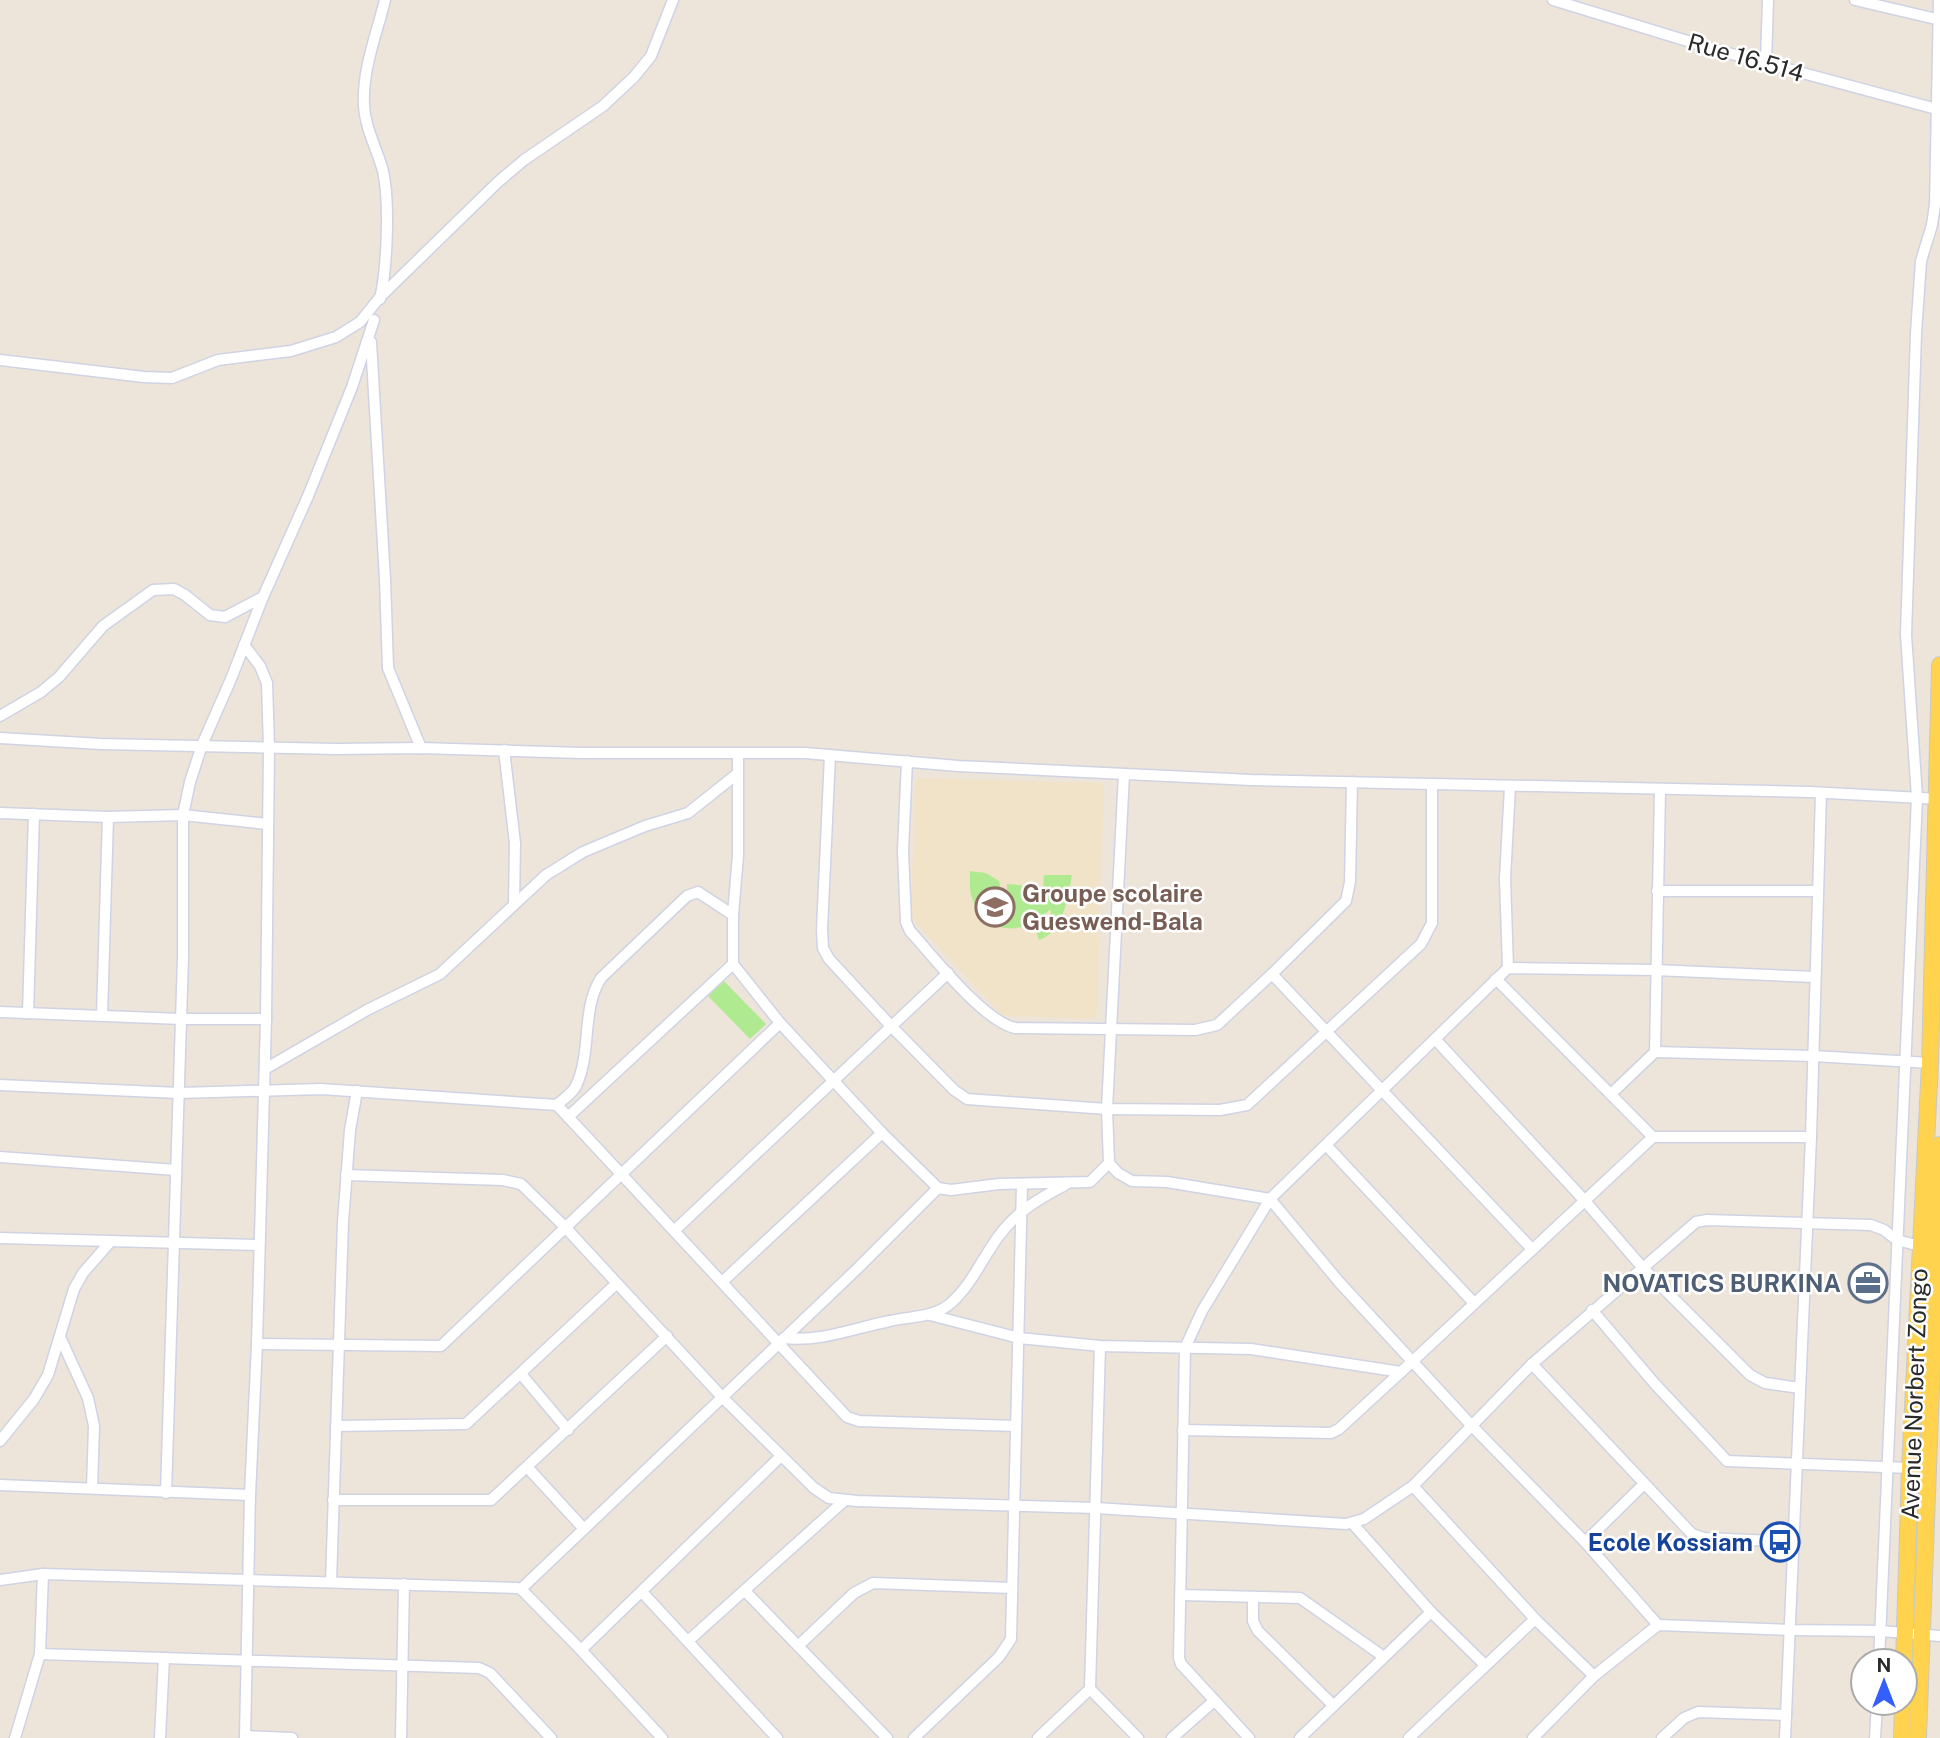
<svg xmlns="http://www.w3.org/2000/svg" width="1940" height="1738" viewBox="0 0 1940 1738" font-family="'Public Sans',sans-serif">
<rect width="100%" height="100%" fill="#eee5da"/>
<!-- education -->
<path fill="#f1e3c7" d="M920,778L1100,783L1104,787L1097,1015L1093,1019L1003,1016L911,918L915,782Z"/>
<!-- green -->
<g fill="#b0ea90">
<path d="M970,871L986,873L999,881L1002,895L1007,894V884L1043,887L1044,875H1072C1068,897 1064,932 1039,940L1035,928L1045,924L1051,914L1050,909C1028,936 984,937 972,898C969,890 970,880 970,871Z"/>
<path d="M724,981L766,1024L750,1039L708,996Z"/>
</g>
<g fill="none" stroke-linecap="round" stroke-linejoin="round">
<!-- minor casing -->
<g stroke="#cfd3e4" stroke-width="13">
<g id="minor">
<path d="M1553,0L1717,50L1940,110"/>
<path d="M1855,0L1940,20"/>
<path d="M1766,62L1768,0"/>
<path d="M380,299C387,269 390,202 383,171C377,149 365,128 364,105C362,70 377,33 385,0"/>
<path d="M371,342L385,579L388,668L421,748"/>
<path d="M0,360L144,377L172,378L218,360L291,351L336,337L360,322L380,297L498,182L524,160L603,106L634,77L651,56L673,0"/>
<path d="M244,645L260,666L267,683L269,748L266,1019L257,1344L250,1495L245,1738"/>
<path d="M0,716L41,692L59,677L103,626L153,590L174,589L185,595L210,615L225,617L263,597"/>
<path d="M0,738L101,744L337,749L421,748L581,753H805L958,766L1251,780L1810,792L1940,799"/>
<path d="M504,750L515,843L514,903"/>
<path d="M738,754V855L733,915V964L780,1023L882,1133L938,1188L951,1190L999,1184L1090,1182L1109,1163"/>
<path d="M830,755L822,929L823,948L829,959L891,1026L954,1090L967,1099L1107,1109L1220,1110L1247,1105L1421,944L1432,923V785"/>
<path d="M907,761L903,851L906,922L910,931C933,956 983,1021 1015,1028L1195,1030L1217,1025L1272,974L1346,901L1350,882L1352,782"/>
<path d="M1124,774L1107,1109L1109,1163L1118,1173L1132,1181L1167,1182L1270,1199L1340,1283L1471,1425L1585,1542L1658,1625"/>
<path d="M0,813L108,817L183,815L267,824"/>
<path d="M1657,891H1817"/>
<path d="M1508,968L1505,878L1510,787"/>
<path d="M1272,974L1532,1249"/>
<path d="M1496,979L1653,1137"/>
<path d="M0,1012L182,1019H266"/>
<path d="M28,1013L34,814"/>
<path d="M102,1015L108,817"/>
<path d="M1435,1039L1585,1201L1642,1267L1750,1375L1765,1383L1800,1388"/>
<path d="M1655,1052L1814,1056L1930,1063"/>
<path d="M265,1069L367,1010L440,974L546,875L583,852L645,826L688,813L737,774"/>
<path d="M0,1085L179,1093L321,1089L557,1105C563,1099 573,1093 576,1086C592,1053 581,1009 601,978L687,896L698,892L733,915"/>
<path d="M1612,1093L1655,1052L1660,790"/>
<path d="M557,1105L847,1417L859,1421L1016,1426"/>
<path d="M568,1117L733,964"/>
<path d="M1326,1145L1474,1303"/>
<path d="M0,1157L176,1170"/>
<path d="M346,1175L503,1180L521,1184L565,1227L722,1397L814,1488L829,1498L857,1501L1096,1508L1346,1524L1364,1519L1413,1486L1532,1364L1696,1222L1707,1220L1871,1225L1884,1230L1897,1240L1920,1246"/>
<path d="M675,1230L948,973"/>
<path d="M0,1238L259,1245"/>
<path d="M722,1282L882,1133"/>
<path d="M1592,1310L1655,1384L1727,1461L1910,1468"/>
<path d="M930,1315L1019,1338L1100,1346L1251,1349L1401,1372L1653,1137H1811"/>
<path d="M60,1337L88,1398L94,1426L92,1488"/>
<path d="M784,1338C822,1342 854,1328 890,1321C911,1316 934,1318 951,1303C972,1284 982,1259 998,1237C1016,1212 1038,1199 1065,1185"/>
<path d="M257,1344L441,1346L780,1023"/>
<path d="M1532,1364L1692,1534L1704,1538L1795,1542"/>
<path d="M521,1374L568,1430"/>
<path d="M336,1426L466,1424L616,1284"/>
<path d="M1183,1430L1331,1433L1339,1429L1401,1372"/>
<path d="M0,1441L34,1399L48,1375L74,1289L83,1273L111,1241"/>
<path d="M528,1468L584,1529"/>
<path d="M0,1485L250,1495"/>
<path d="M1413,1486L1535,1619L1594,1676"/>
<path d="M166,1493L183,957V815L190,782L202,745L231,679L263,597L308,496L352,387L374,320"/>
<path d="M333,1500H491L667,1336"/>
<path d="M1353,1524L1431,1612L1485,1665"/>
<path d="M1585,1542L1644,1484"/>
<path d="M0,1580L43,1574L517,1588L521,1589L581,1650L662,1738"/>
<path d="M331,1582L343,1222L350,1130L357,1091"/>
<path d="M521,1589L857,1269L938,1188"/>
<path d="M745,1591L887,1738"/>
<path d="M642,1592L777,1738"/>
<path d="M1181,1595L1300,1598L1384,1657"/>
<path d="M1253,1597V1621L1258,1631L1333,1705"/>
<path d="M688,1641L844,1501"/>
<path d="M798,1646L854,1593L873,1583L1012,1588"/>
<path d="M581,1650L780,1457"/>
<path d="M40,1654L479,1668L490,1673L551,1738"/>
<path d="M1879,1661L1917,797L1906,635L1916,333L1921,261L1932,225L1935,205L1939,0"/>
<path d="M1090,1689L1138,1738"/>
<path d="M245,1736L292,1738"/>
<path d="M15,1738L40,1654L43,1574"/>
<path d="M160,1738L164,1658"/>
<path d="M401,1738L404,1584"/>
<path d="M914,1738L999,1657L1011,1639L1022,1184"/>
<path d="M1038,1738L1090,1689L1100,1346"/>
<path d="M1172,1738L1214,1701"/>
<path d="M1249,1738L1181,1664L1179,1658L1185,1348L1202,1311L1270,1199L1508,968L1655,970L1815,977"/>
<path d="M1300,1738L1431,1612"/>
<path d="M1409,1738L1535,1619"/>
<path d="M1533,1738L1594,1676L1658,1625L1791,1630L1881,1631L1940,1636"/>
<path d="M1662,1738L1684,1718L1698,1712L1786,1715"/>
<path d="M1785,1738L1811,1137L1821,793"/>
<path d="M1875,1738L1877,1703"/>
</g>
</g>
<!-- primary casing -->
<g stroke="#c8c8c8" stroke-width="18">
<g id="primary">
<path d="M1904,1661L1910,1468L1930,1063L1940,665"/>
<path d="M1902,1738L1903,1703"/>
<path d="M1918,1738L1940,1145"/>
</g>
</g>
<!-- minor -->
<use href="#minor" stroke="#fff" stroke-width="10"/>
<!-- primary -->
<use href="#primary" stroke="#ffd34d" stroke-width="16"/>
</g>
<!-- icons -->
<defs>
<g id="school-ring" transform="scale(2.0125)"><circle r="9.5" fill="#fff" stroke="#8d6e63" stroke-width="1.5"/><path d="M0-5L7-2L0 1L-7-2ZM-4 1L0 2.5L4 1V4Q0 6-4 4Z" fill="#8d6e63"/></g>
<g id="office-ring" transform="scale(2.0125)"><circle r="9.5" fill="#fff" stroke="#5c6f8a" stroke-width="1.5"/><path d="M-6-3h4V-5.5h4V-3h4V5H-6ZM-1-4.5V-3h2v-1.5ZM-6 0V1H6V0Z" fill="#5c6f8a"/></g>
<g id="bus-ring" transform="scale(2.0125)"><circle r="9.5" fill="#fff" stroke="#1a4fb4" stroke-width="1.5"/><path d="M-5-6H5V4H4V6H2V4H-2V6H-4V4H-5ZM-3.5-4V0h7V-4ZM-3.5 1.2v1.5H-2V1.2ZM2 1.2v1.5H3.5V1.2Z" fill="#1a4fb4"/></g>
</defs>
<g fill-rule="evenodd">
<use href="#school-ring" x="995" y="907"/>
<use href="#office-ring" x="1868" y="1283"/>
<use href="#bus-ring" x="1780" y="1542"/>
</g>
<g text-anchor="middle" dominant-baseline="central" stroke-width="5" stroke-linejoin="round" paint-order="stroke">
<!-- street labels -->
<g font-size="24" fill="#2a2a2a" stroke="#fff">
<text transform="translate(1746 57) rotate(16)">Rue 16.514</text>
<text transform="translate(1914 1394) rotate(-88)">Avenue Norbert Zongo</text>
</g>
<!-- education labels -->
<g font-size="24" font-weight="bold" fill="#785e54" stroke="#fff" text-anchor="start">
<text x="1022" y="893">Groupe scolaire<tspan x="1022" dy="28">Gueswend-Bala</tspan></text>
</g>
<!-- service labels -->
<g font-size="24" font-weight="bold" fill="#4e5e75" stroke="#fff" text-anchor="end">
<text x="1841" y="1283">NOVATICS BURKINA</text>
</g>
<!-- transit labels -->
<g font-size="24" font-weight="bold" fill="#164399" stroke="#fff" text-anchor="end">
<text x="1753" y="1542">Ecole Kossiam</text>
</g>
</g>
<!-- north arrow -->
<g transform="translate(1884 1682)"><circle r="33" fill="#ffffff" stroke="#aaaaaa" stroke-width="2"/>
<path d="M0-5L12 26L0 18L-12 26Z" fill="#355eff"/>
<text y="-10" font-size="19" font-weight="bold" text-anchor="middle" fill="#2a2a2a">N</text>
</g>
</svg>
